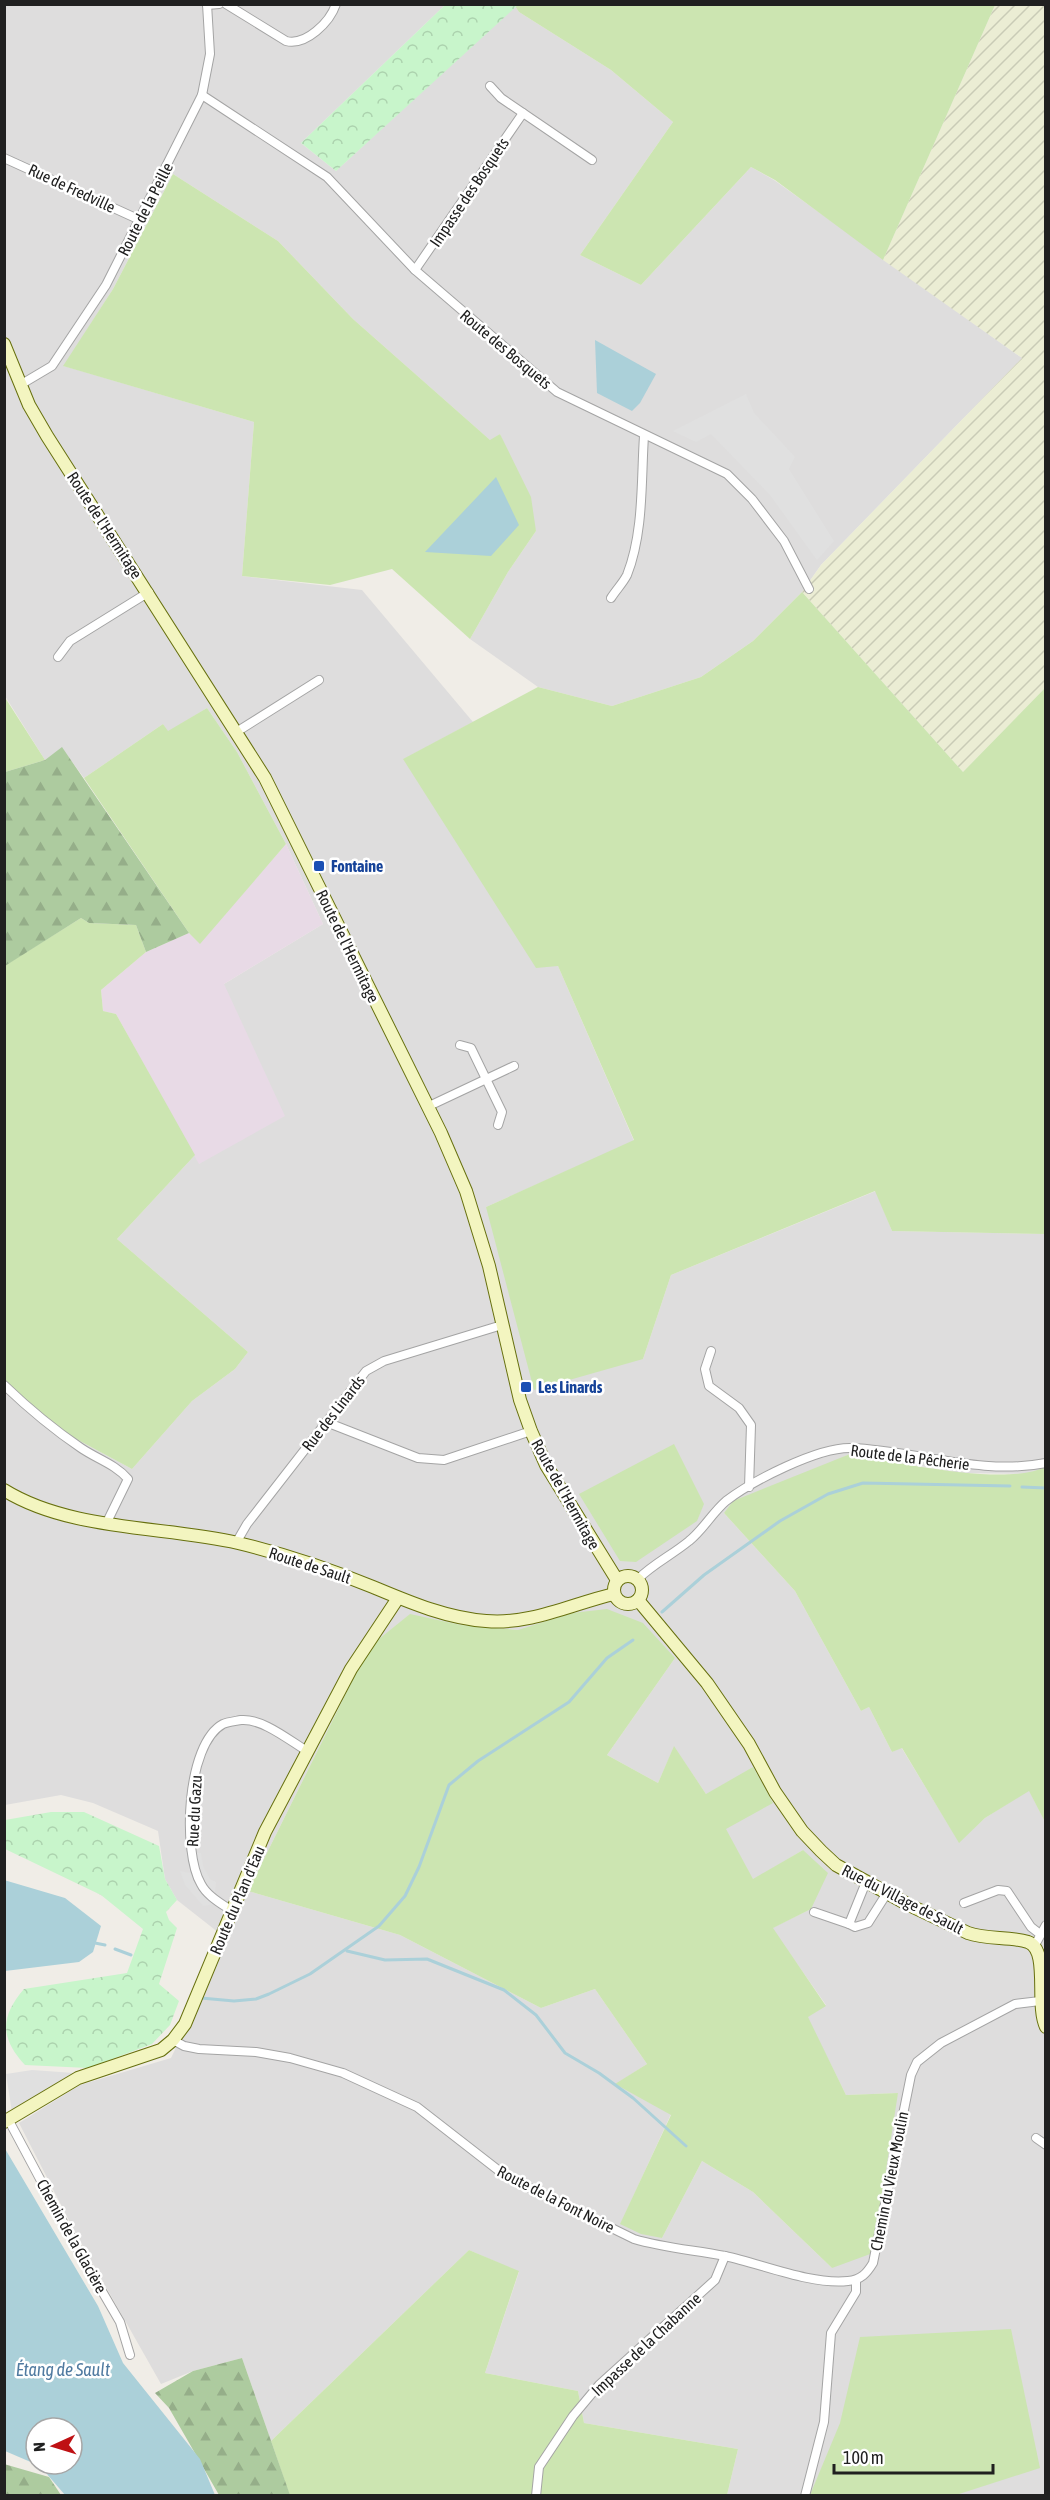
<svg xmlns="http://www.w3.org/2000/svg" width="1050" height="2500" viewBox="0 0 1050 2500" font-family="'Asap Condensed',sans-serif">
<defs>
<pattern id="farmland-furrows" width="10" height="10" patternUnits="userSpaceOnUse" patternTransform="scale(1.5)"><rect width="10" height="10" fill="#ebedd4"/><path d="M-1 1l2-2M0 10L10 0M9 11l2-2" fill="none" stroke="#c9cbb6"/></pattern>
<pattern id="forest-firs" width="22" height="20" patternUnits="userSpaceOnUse" patternTransform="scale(1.5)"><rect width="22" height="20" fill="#adcb9f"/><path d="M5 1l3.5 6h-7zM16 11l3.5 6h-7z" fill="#95ae89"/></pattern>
<pattern id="park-crowns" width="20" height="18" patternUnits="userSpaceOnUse" patternTransform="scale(1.5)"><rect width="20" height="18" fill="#c8f5cb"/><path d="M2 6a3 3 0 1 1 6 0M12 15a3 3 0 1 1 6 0" fill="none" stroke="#acd2ae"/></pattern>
</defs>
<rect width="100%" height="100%" fill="#f0ede7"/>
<!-- residential -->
<path fill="#dedddd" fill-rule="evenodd" d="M5,5H445L301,143L336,171L515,6L519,12L611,70L673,122L580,255L641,285L751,167L774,180L1022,358L821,565L802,592L753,641L701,677L612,706L538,687L470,639L508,572L536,531L500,434L491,441L353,319L278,241L173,174L113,289L64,366L254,422L242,576L362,590L473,722L404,759L558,966L634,1141L486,1207L643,1359L671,1275L876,1191L892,1231L1045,1234V1467L1033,1474L961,1473L850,1454L724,1513L795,1591L861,1711L869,1707L892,1752L901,1747L959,1842L985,1818L1029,1790L1045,1822V2495H727L738,2449L584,2423L578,2391L485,2373L519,2272L469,2250L271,2441L242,2358L193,2371L161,2384L76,2234L19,2123L80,2085L171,2058L228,1940L177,1900L165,1879L158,1831L93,1803L61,1795L5,1805L4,1380L39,1419L132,1469L192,1401L235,1369L248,1352L117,1239L195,1155L200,1164L224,984L323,924L286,844L237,752L207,708L168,732L163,724L84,778L62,748L45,760L5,696ZM410,1615L461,1625L518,1630L675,1658L607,1755L658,1783L674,1747L706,1794L753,1880L803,1850L811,1909L772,1928L826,2005L807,2017L846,2095L898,2093L832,2268L753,2192L702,2161L662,2238L621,2223L671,2114L616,2084L647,2064L595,1989L541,2008L400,1935L248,1891L369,1647Z"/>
<!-- industrial -->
<path fill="#e8dae6" d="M286,844L323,924L224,984L285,1116L199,1164L116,1014L103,1011L101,990L146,952L189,933L200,943Z"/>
<!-- farmland -->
<path fill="url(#farmland-furrows)" d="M995,5H1045V688L963,772L802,592L821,565L1022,358L883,260Z"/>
<!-- grass -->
<g fill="#cce5b1">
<path d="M518,4L995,5L883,260L775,180L751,167L641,285L580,255L673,122L611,70L519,12L515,6Z"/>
<path d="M173,174L278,241L353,319L490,440L500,434L531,497L536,531L508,572L470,639L392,569L330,585L242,576L254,422L63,366L113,289Z"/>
<path d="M802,592L963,772L1045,688V1234L892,1231L875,1191L671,1275L643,1359L534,1390L486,1207L634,1140L558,966L536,968L403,759L538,687L612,706L701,677L753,641Z"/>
<path d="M4,696L45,760L5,772H4Z"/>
<path d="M207,708L237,752L286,844L200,944L189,933L84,778L163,724L168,731Z"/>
<path d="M81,918L89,923L136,925L146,952L101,990L103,1011L116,1014L195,1155L117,1239L248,1352L235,1369L192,1401L132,1469L39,1419L5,1380L4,966Z"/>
<path d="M674,1444L704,1504L697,1521L636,1562L620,1561L579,1494Z"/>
<path d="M850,1454C895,1462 1006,1487 1045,1467V1822L1029,1791L985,1818L959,1843L902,1748L892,1752L869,1707L861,1711L795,1591L724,1513L733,1501Z"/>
<path d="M607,1609L643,1623L675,1658L607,1755L658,1783L674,1746L706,1794L753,1767L773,1803L726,1829L753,1879L803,1850L828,1873L811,1909L773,1928L826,2006L808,2017L846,2095L898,2093L873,2253L832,2268L753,2192L702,2161L662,2238L641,2234L620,2224L671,2115L615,2084L647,2064L595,1989L541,2008L400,1935L248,1891L369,1647L410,1614L461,1625L518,1630L572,1613Z"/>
<path d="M469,2250L519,2271L485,2373L578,2391L584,2423L738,2449L727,2495L290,2496L271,2441Z"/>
<path d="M1011,2329L1040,2468L956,2495H810L840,2423L860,2337Z"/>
</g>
<!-- forest -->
<g fill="url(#forest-firs)">
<path d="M62,747L189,933L146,952L136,925L89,923L81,918L5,966V772L45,760Z"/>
<path d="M242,2358L290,2495H219L169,2408L155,2393L193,2371Z"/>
<path d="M4,2464L49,2477L61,2495H5Z"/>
</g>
<!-- park -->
<g fill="url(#park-crowns)">
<path d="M445,5H518L336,171L301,143Z"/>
<path d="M51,1812H84L159,1846L165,1879L177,1900L166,1912L169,1920L177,1928L159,1984L179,2001L170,2025L152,2044L88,2068L25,2065C0,2038 0,2017 24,1989L127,1973L143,1929L101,1895L5,1849V1820Z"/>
</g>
<!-- parking -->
<g fill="#e0e0e0">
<path d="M746,394L754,413L795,457L789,469L834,541L817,560L770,495L711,434L696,442L673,431Z"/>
<path d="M186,1852L201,1853L203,1866L210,1879L216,1882L214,1904L203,1906L185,1885L180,1871L190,1873Z"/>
<path d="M32,2070L74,2073L12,2112L6,2074Z"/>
</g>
<!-- water -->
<g fill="#abd0d9" fill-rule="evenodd">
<path d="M595,340L656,374L640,403L632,411L597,393Z"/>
<path d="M496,477L519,525L491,556L425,552Z"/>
<path d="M4,1880L65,1898L101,1926L93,1952L79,1962L5,1971Z"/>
<path d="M4,2147L98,2306L123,2363L200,2459L215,2495H65L40,2466L5,2451ZM36,2428H72V2464H36Z"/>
</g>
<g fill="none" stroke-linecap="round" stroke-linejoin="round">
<!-- stream -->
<g stroke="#abd0d9" stroke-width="3">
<path d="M1022,1487L1046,1488"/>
<path d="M662,1612L704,1575L780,1521L828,1494L863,1483L1010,1486"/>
<path d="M95,1943L105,1945"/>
<path d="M115,1949L131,1955"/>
<path d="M347,1951L385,1960L427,1959L504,1990L536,2015L565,2053L599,2073L633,2098L686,2146"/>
<path d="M201,1998L234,2001L256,1999L269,1994L310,1974L379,1926L405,1896L419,1867L449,1785L478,1761L569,1702L607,1658L633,1640"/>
</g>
<!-- street casing -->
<g stroke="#a4a4a4" stroke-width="10">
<g id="street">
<path d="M226,4L286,41C306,46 330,22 336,4"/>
<path d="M207,5L219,4"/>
<path d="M490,86L501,98L592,160"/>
<path d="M202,95L327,177L415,270L557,392L727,474L752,499L784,541L809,589"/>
<path d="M4,158L140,220"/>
<path d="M415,270L523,113"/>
<path d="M20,385L52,366L106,285L202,95L210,54L207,4"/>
<path d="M611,598C616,590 623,583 627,575C644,532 641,480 644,436"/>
<path d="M58,657L70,641L149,592"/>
<path d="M238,731L319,680"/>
<path d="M460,1045L471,1048L502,1112L498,1125"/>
<path d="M427,1107L514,1066"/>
<path d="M711,1351L705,1369L709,1386L739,1408L751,1425L749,1487"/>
<path d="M4,1385C29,1409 53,1429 81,1448C97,1459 115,1464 128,1479L107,1522"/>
<path d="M326,1422L418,1458L444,1460L531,1431"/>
<path d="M236,1543L247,1524L366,1371L384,1361L502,1325"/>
<path d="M638,1579C653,1564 672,1555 689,1541C703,1530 712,1513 726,1501C752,1481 818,1447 851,1448C915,1450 980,1476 1046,1463"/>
<path d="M964,1903L998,1890L1007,1891L1031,1927L1040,1934"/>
<path d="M232,1911C222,1904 207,1896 201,1884C182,1852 186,1744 223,1724C227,1722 236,1721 241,1720C262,1718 290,1741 307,1751"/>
<path d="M814,1912L849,1924L866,1882"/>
<path d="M849,1924L855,1927L868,1923L887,1893"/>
<path d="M1035,1945L1046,1925"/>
<path d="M173,2040L184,2046L199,2049L256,2052L290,2058L343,2073L417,2107L498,2170L524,2185L634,2239C664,2248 695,2250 725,2256C762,2264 811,2285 848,2281C861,2280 867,2273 873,2263L911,2075L917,2062L941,2043L1015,2004L1040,2001"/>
<path d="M8,2119L78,2250L120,2322L130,2355"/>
<path d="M1036,2138L1046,2145"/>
<path d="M536,2496L539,2467L573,2416L599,2385L715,2280L725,2256"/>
<path d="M805,2496L824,2422L831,2333L856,2292V2280"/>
</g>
</g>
<!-- secondary casing -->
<g stroke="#67700e" stroke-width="14">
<g id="secondary">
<path d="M4,344L29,405L47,436L265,778L441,1133L466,1191L489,1266L520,1400L531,1431L546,1465L617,1580"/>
<path d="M4,1490C70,1531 164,1526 238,1543C284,1554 329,1569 373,1587C409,1602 446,1618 486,1621C531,1625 571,1604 614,1594"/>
<circle cx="628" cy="1590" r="14"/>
<path d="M638,1600L707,1683L749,1744L775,1792L802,1831L821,1851L836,1865L909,1905L968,1933C987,1940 1009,1936 1028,1942C1050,1950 1035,2004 1046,2027"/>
<path d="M4,2122L78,2078L161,2050L173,2040L185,2024L265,1832L351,1669L398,1598"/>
</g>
</g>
<!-- street -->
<use href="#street" stroke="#fff" stroke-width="8"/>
<!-- secondary -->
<use href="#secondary" stroke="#f3f5c0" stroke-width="12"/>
</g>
<!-- markers -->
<g fill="#1a4fb4" stroke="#fff" stroke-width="2">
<rect x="313" y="860" width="12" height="12" rx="3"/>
<rect x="520" y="1381" width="12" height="12" rx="3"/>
</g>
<g text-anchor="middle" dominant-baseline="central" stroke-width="5" stroke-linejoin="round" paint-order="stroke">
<!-- street labels -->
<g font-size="16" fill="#202020" stroke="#fff">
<text transform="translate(72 188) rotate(25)">Rue de Fredville</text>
<text transform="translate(469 192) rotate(-56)">Impasse des Bosquets</text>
<text transform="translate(145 209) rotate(-63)">Route de la Peille</text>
<text transform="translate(506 349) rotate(40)">Route des Bosquets</text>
<text transform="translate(105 525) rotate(57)">Route de l'Hermitage</text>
<text transform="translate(348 946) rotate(64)">Route de l'Hermitage</text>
<text transform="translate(333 1413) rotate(-52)">Rue des Linards</text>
<text transform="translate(910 1457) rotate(7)">Route de la Pêcherie</text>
<text transform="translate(566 1494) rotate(61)">Route de l'Hermitage</text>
<text transform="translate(310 1565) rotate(18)">Route de Sault</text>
<text transform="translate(194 1811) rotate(-87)">Rue du Gazu</text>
<text transform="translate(903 1899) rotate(27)">Rue du Village de Sault</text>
<text transform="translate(237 1900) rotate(-67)">Route du Plan d'Eau</text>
<text transform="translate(889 2181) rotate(-79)">Chemin du Vieux Moulin</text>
<text transform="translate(556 2199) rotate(27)">Route de la Font Noire</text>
<text transform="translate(72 2236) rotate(61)">Chemin de la Glacière</text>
<text transform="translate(646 2344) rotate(-43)">Impasse de la Chabanne</text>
</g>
<!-- transit labels -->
<g font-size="16" font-weight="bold" fill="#164399" stroke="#fff" text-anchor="start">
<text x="331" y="866">Fontaine</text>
<text x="538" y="1387">Les Linards</text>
</g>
<!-- water labels -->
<g font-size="18" font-style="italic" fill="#507aa0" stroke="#fff">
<text x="63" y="2369">Étang de Sault</text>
</g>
</g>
<!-- border -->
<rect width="1050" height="2500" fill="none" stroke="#202020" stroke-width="12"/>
<!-- north arrow -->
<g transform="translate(54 2446) rotate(266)"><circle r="28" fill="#ffffff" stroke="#a6a6a6" stroke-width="1.5"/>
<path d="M0-4.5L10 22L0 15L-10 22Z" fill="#bf1114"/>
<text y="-9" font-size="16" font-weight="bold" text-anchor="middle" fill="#202020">N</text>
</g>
<!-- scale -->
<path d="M834 2464v9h159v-9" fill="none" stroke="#202020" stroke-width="3"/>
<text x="843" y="2464" font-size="18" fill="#202020" stroke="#ffffff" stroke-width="4.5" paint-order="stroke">100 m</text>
</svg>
